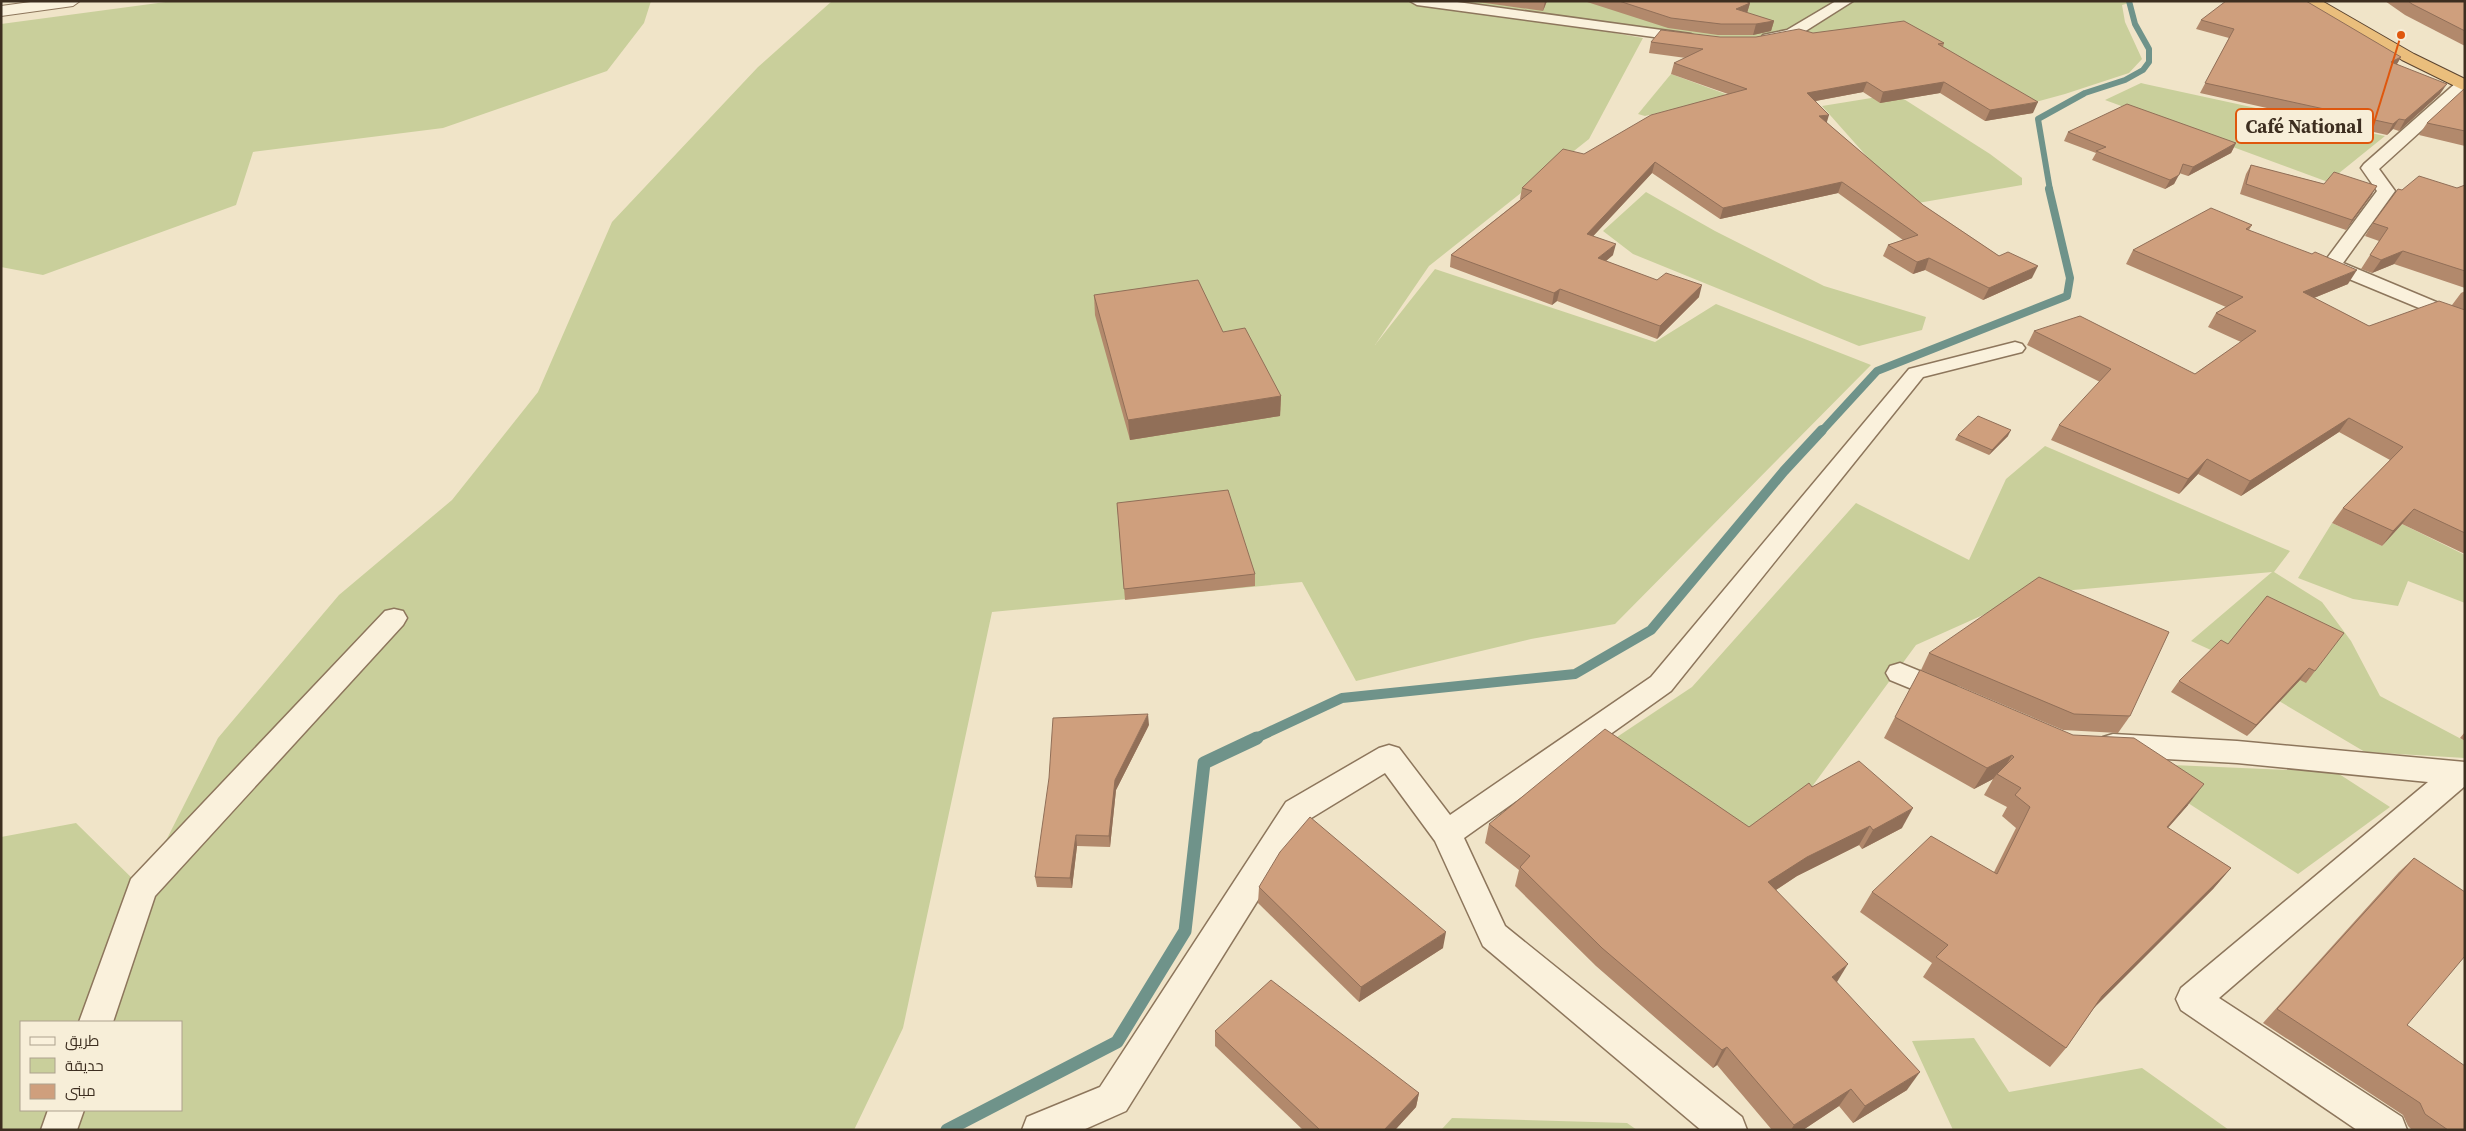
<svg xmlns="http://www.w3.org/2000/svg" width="2466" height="1131" viewBox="0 0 2466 1131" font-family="'Source Serif 4',Cairo,serif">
<rect width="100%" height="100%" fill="#f0e4c8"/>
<!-- green -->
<g fill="#c9cf9b" fill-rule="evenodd">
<path d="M173,1H651L644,23L607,71L443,128L253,152L236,205L43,275L1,267V24Z"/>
<path d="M832,1H1431L1643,38L1589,139L1429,266L1375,345L1435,269L1655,342L1716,304L1871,365L1615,624L1531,639L1356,681L1302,582L992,612L903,1028L854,1130H1V837L76,823L142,888L218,738L339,595L452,500L538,392L612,222L758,67ZM21,1022H181V1110H21Z"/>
<path d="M1439,1H2136L2122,5L2125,22L2142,59L2129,73L2065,94L2021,106L1750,53Z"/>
<path d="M1671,74L1731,96L1645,116L1638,114Z"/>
<path d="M2141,83L2145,84L2385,136L2328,182L2105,100Z"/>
<path d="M1896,94L1990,154L2022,178V185L1918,203L1878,169L1822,106Z"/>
<path d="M1646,192L1715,231L1824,286L1926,317L1922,330L1859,346L1633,254L1603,231Z"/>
<path d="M2045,446L2290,551L2274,572L2322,602L2351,641L2380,696L2465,741V758L2365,752L2279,701L2213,651L2191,641L2272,572L2030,594L1916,645L1800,803L1740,847L1599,749L1692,687L1856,503L1969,560L2006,479Z"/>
<path d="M2332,523L2382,546L2402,524L2465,555V603L2408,581L2398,606L2353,599L2298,578Z"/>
<path d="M2126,763L2336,772L2390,807L2298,874Z"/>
<path d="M1974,1038L2009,1092L2142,1068L2229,1130H1953L1912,1041Z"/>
<path d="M1452,1118L1627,1123L1637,1130H1441Z"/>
</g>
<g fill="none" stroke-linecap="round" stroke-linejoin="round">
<!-- stream-far3 -->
<path stroke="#6f938a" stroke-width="6" d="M2050,190L2038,119L2085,93L2125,80L2143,70L2149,62V49L2135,24L2129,1"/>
<!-- stream-far2 -->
<path stroke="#6f938a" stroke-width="8" d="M1821,432L1877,371L2067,296L2070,278L2049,189"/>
<!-- stream-far1 -->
<path stroke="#6f938a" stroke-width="10" d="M1254,739L1342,698L1575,674L1651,630L1784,471L1822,430"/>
<!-- stream -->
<path stroke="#6f938a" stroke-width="13" d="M947,1130L1117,1042L1185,931L1204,763L1257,738"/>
<!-- minor casing -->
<g stroke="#8d765c" stroke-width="3">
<g id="minor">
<path d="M1410,1H1450L1691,34L1698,38L1691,42L1417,5Z"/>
<path d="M1836,1H1853L1796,37L1768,42L1761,38L1763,35L1787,30Z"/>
<path d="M2462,80L2465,81V91L2379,169L2395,191L2343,263L2465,314V327L2325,269L2322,265L2377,191L2361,168L2364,164L2457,82Z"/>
<path d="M2015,342L2022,344L2025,348L2022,352L1923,377L1671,691L1464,838L1505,926L1742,1117L1747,1130H1701L1483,946L1435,841L1385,773L1308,820L1126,1111L1083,1130H1022L1027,1117L1100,1087L1286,802L1379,748L1389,745L1399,748L1450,815L1651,677L1909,369Z"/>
<path d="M394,609L403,611L407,618L403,625L155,896L113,1022H79L131,879L385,611Z"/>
<path d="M1900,663L1956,686L1960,693L1956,700L1946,703L1890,680L1886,673L1890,666Z"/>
<path d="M2113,734L2237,741L2465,762V786L2219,998L2402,1117L2407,1130H2357L2181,1010L2176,999L2181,988L2428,782L2237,763L2113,756L2103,753L2099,745L2103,737Z"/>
<path d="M48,1110H84L77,1130H41Z"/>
</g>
</g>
<!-- tertiary casing -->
<g stroke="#8d765c" stroke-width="2">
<path id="tertiary" d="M38,1H80L73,6L1,16V6Z"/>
</g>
<!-- trunk casing -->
<g stroke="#5b4430" stroke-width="2">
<path id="trunk" d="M2304,1H2322L2414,54L2465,79V91L2402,60Z"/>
</g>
<!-- minor -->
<use href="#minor" fill="#faf1dc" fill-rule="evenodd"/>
<!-- tertiary -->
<use href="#tertiary" fill="#faf1dc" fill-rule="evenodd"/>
<!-- trunk -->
<use href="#trunk" fill="#eabe7c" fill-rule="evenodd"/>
</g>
<!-- wall -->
<g fill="#b2896c">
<path d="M1471,1H1547L1543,11Z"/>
<path d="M1584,1H1745L1750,3L1747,13L1774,21L1771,31L1753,35H1718L1668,28Z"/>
<path d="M2385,1H2465V46L2405,15Z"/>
<path d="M2201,20L2401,57L2397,64L2440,94L2399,131L2393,129L2387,135L2200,93L2229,38L2196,29Z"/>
<path d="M1813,33L1944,43L1943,47L2033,113L1985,121L1940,93L1880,103L1863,92L1816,101L1827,123L1923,205L2032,278L1983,300L1925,270L1913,274L1883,256L1888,245L1903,240L1838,193L1720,219L1652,173L1593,236L1613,255L1606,261L1699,297L1657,339L1557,301L1552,305L1450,267L1451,255L1521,199H1520L1522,188L1584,154L1728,94L1671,74L1674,63L1686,58L1649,53L1651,42L1720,37H1756Z"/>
<path d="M2465,89V146L2419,135L2427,123Z"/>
<path d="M2068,132L2236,143L2231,153L2188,176L2179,173L2174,184L2165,189L2092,160L2096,153L2064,141Z"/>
<path d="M2251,165L2324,184L2377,186L2371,196L2346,230L2240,194L2246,174Z"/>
<path d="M2465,185V288L2394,264L2372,273L2361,269L2379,241L2365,236L2373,223L2402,190L2457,188Z"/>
<path d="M2252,225L2249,230L2348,284L2314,298L2369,326L2452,305L2461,293L2465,291V554L2402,524L2382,546L2332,523L2343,508L2390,460L2339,432L2241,496L2198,474L2179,494L2051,440L2059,425L2100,382L2027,345L2034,331L2195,374L2241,342L2208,327L2216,313L2226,307L2126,264L2133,250Z"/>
<path d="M1094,295L1223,332L1281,396L1280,416L1130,440L1095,315Z"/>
<path d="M1958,435L2008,436L1989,455L1955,440Z"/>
<path d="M1117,503L1255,574V586L1125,600Z"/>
<path d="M2267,596L2315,671L2306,683L2300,680L2247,736L2171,692L2179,681L2228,644Z"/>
<path d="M1929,653L2130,716L2118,733L2063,730L1921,670Z"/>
<path d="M1895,717L2188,805L2168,828L2231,868L2213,889L2096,1005L2066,1048L2050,1067L1923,977L1932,963L1860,912L1872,892L1994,872L2016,828L2002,816L2007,807L1984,795L1993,779L1974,789L1884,738Z"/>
<path d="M1149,725L1116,790L1110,847L1077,846L1072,888L1037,887L1035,877Z"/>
<path d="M2465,732V741L2460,738Z"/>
<path d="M1812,787L1902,828L1862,849L1859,845L1797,876L1776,890L1907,1090L1853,1123L1839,1106L1803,1130H1772L1717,1065L1713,1068L1596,966L1515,886L1519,870L1485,843L1489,824L1749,827Z"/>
<path d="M2414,858L2407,1025L2465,1130H2412L2408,1126L2403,1115L2263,1023L2399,872Z"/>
<path d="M1259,887L1443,948L1359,1002L1258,903Z"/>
<path d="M1215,1031L1419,1093L1416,1107L1395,1130H1303L1215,1046Z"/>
</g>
<!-- shaded-wall -->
<g fill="#916f58">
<path d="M1545,1H1547L1543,11Z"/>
<path d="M1750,3L1747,13L1736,9Z"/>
<path d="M1774,21L1771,31L1753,35L1756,24Z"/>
<path d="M2401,57L2395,67L2391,62Z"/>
<path d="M1867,82L1863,92L1804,103L1807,93Z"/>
<path d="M1944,82L1940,93L1880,103L1883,92Z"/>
<path d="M2447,84L2440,94L2399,131L2405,120Z"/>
<path d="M2038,102L2033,113L1985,121L1990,110Z"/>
<path d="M1829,115L1826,125L1819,116Z"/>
<path d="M2399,119L2393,129L2387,135L2393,124Z"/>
<path d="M2236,143L2231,153L2188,176L2193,167Z"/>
<path d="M1655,162L1652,173L1584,246L1587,234Z"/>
<path d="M2179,175L2174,184L2165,189L2170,180Z"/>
<path d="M1842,182L1838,193L1720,219L1723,208Z"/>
<path d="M2377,186L2371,196L2346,230L2352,220Z"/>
<path d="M1616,244L1613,255L1595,270L1598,258Z"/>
<path d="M2403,251L2394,264L2372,273L2381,260Z"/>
<path d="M1929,258L1925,270L1913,274L1917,262Z"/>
<path d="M2038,266L2032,278L1983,300L1989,288Z"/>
<path d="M2357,270L2348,284L2294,306L2303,292Z"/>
<path d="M1702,285L1699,297L1657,339L1660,326Z"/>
<path d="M1560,289L1557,301L1552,305L1554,293Z"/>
<path d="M1281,396L1280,416L1130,440L1128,420Z"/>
<path d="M2349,418L2339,432L2241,496L2250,481Z"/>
<path d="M2011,430L2008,436L1989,455L1992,450Z"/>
<path d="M2207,459L2198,474L2179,494L2188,479Z"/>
<path d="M2414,509L2402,524L2382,546L2393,531Z"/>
<path d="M2309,668L2300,680L2247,736L2256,725Z"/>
<path d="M1148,714L1149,725L1116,790L1110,847L1109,836L1115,780Z"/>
<path d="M2012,755L2000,776L1997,774L1993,779L1974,789L1987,768Z"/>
<path d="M2204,784L2188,805L2150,848L2167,827Z"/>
<path d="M1913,808L1902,828L1862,849L1873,830Z"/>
<path d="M1870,826L1859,845L1797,876L1759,901L1768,882L1807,857Z"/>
<path d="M1076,835L1077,846L1072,888L1070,878Z"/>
<path d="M2231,868L2213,889L2086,1016L2102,996Z"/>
<path d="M1446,932L1443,948L1359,1002L1361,987Z"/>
<path d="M1848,964L1837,982L1821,995L1832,977Z"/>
<path d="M1727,1047L1717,1065L1713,1068L1722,1050Z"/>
<path d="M1920,1072L1907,1090L1853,1123L1865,1106Z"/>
<path d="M1851,1089L1839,1106L1803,1130H1791L1794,1125Z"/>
<path d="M1419,1093L1416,1107L1395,1130H1384Z"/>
</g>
<!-- building -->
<g fill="#cf9f7d" stroke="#916f58">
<path d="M1619,1H1745L1750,3L1736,9L1774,21L1756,24H1721L1671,18Z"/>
<path d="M2226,1H2306L2401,57L2391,62L2447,84L2405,120L2399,119L2393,124L2205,83L2234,29L2201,20Z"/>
<path d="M2408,1H2465V31L2412,4Z"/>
<path d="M1904,21L1944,43L1938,44L2038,102L1990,110L1944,82L1883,92L1867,82L1807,93L1829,115L1819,116L1923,205L1999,256L2008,252L2038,266L1989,288L1929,258L1917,262L1888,245L1918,235L1842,182L1723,208L1655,162L1587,234L1616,244L1598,258L1657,280L1666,273L1702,285L1660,326L1560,289L1554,293L1451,255L1532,191L1522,188L1563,149L1584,154L1651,115L1747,89L1674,63L1703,49L1651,42L1661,30L1720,37H1756L1799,29L1813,33Z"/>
<path d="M2464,89L2465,131L2427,123Z"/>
<path d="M2127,104L2236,143L2193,167L2183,164L2179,175L2170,180L2096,151L2106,147L2068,132Z"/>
<path d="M2251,165L2324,184L2334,172L2377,186L2352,220L2246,184Z"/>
<path d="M2419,176L2457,188L2465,185V271L2403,251L2381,260L2370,255L2388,228L2373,223L2398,189L2402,190Z"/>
<path d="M2211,208L2252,225L2246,229L2312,254L2315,252L2357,270L2303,292L2369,326L2439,301L2465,310V533L2414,509L2393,531L2343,508L2403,447L2349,418L2250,481L2207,459L2188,479L2059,425L2111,369L2034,331L2080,316L2195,374L2256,331L2216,313L2243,297L2133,250Z"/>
<path d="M1198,280L1223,332L1245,328L1281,396L1128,420L1094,295Z"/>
<path d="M1978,416L2011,430L1992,450L1958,435Z"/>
<path d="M1228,490L1255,574L1124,589L1117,503Z"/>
<path d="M2039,577L2169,632L2130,716L2074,714L1929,653Z"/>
<path d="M2267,596L2344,633L2315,671L2309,668L2256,725L2179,681L2221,640L2228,644Z"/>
<path d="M1920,670L2073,735L2134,738L2204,784L2167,827L2231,868L2102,996L2066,1048L1936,957L1948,945L1872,892L1931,836L1997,874L2030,807L2015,795L2021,788L1997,774L2014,757L2012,755L1987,768L1895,717Z"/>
<path d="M1148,714L1115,780L1109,836L1076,835L1070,878L1035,877L1049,778L1053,718Z"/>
<path d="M1605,729L1749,827L1809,783L1812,787L1859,761L1913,808L1873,830L1870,826L1807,857L1768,882L1848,964L1832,977L1920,1072L1865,1106L1851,1089L1794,1125L1727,1047L1722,1050L1602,948L1520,867L1530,856L1489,824Z"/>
<path d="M1310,817L1446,932L1361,987L1259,887L1280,852Z"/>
<path d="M2414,858L2465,892V956L2407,1025L2465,1066V1130H2448L2425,1114L2420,1103L2277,1009Z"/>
<path d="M1271,980L1419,1093L1384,1130H1320L1215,1031Z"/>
</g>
<!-- callouts -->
<path fill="none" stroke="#df570d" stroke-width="2" d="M2401 35L2373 126"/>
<circle fill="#df570d" stroke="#f7eed8" stroke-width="2" cx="2401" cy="35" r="5"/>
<rect fill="#f7eed8" stroke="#df570d" stroke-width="2" x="2236" y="109" width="137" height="34" rx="5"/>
<g font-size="19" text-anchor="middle" font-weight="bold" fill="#3d2e20">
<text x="2304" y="133">Café National</text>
</g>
<!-- border -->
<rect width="2466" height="1131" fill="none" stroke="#3d2e20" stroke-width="5"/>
<!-- legend -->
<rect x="20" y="1021" width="162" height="90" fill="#f7eed8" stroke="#ada18e"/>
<rect x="30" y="1037" width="25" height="8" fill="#faf1dc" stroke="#ada18e"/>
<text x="65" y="1046" font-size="15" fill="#3d2e20">طريق</text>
<rect x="30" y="1058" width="25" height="15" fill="#c9cf9b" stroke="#ada18e"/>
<text x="65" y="1071" font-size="15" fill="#3d2e20">حديقة</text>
<rect x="30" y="1084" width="25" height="15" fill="#cf9f7d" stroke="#ada18e"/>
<text x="65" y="1096" font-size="15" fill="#3d2e20">مبنى</text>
</svg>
